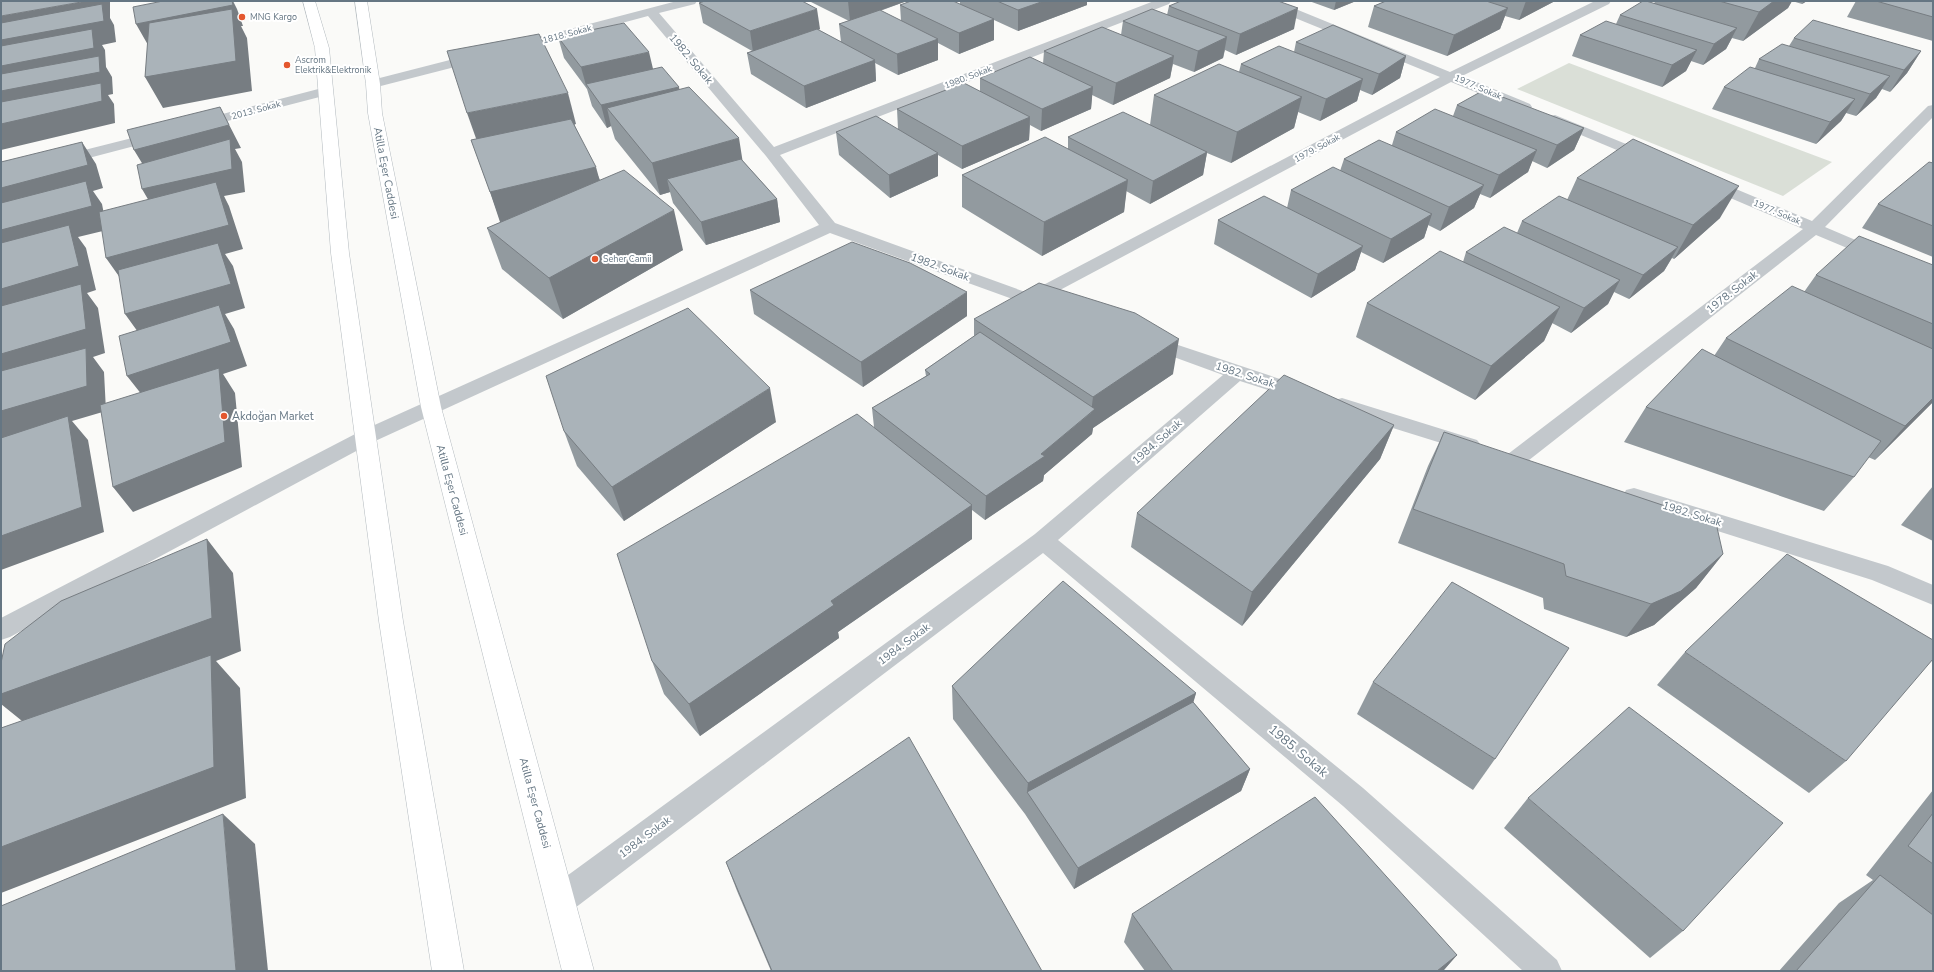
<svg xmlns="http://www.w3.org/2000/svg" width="1934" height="972" viewBox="0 0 1934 972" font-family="'Nunito Sans',sans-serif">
<rect width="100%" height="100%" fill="#fafaf8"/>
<!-- green -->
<path fill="#dadfd7" d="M1569,63L1832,162L1783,196L1517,89Z"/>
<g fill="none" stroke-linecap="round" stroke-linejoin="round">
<!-- secondary casing -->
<g stroke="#b3babf" stroke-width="1">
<g id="secondary">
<path d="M303,1H315L329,48L349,253L403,621L464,971H432L379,621L331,253L315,48Z"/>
<path d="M355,1H367L380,84L382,113L441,407L594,971H562L421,407L368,113L366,84Z"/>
</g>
</g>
<!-- minor -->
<g fill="#c3c8cc" fill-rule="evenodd">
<path d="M677,1H697L695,4L659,13L774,147L1154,1H1171L1169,4L780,155L835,223L1028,293L1440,77L1261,4L1259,1H1276L1450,72L1595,1H1611L1609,4L1462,76L1530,104L1532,107L1530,110H1520L1451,82L1045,298L1052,301L1055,305L1052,309L1046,311L1040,309L830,233L373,442L10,637L1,640V618L359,432L819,225L766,156L648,16L514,52L509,51L507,48L509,45Z"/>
<path d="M481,52L486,53L488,56L486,59L373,88L368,87L366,84L368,81Z"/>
<path d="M326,87L331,88L333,91L331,94L197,129L192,128L190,125L192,122Z"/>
<path d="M1933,105V117L1825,227L1933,273V284L1816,235L1524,464L1516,467L1508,464L1505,459L1508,454L1803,229L1700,185L1698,182L1700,179L1706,177L1712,179L1812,221L1928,106Z"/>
<path d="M1555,115L1653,155L1656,158L1653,161H1643L1550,122L1548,119L1550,116Z"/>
<path d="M160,131L165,132L167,135L165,138L1,181V171Z"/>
<path d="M1148,335L1310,389L1313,394L1310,399L1303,401L1240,381L1058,540L1363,788L1557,960L1562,971H1523L1343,806L1043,553L571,911L560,915L549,911L545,900L549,889L1035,534L1223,375L1141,345L1138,341L1141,337Z"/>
<path d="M1342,398L1477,440L1481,445L1477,450L1470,452L1335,410L1332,405L1335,400Z"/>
<path d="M1634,488L1888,566L1933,585V605L1872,580L1626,502L1623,496L1626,490Z"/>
</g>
<!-- secondary -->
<use href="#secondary" fill="#fff" fill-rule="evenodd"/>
</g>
<!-- wall -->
<g fill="#929a9f">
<path d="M809,1H907L880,11L901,21L900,5L960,4V1H1087V5L1018,31L994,20V40L959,54L938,43V60L898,75L875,63L876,81L806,108L751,74L747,53L752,51L703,23L699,3L820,29L818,30L841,42L839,24L849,21Z"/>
<path d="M1309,1H1356L1334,10Z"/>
<path d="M1386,1H1555L1519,20L1505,16L1500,29L1447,56L1368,27L1374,6Z"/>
<path d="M1656,1H1807L1802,4L1792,1L1788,8L1743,41L1732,38L1726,49L1703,65L1691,61L1686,71L1662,87L1572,56L1580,35L1616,24L1620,15L1654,3Z"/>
<path d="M1856,1H1933V41L1847,17Z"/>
<path d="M1169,6L1294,29L1236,55L1225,50L1223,58L1194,72L1173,64L1170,78L1113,105L1092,95L1091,109L1041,131L1030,125L1029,140L962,169L938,155V176L890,198L839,155L836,132L898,129L897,109L980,91V78L1043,64L1044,51L1121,35L1123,21L1167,15Z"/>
<path d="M558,37L653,69L679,87V90L777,199L780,222L706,245L673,203L670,192L660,195L615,139L611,126L607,128L592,106L587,89L564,58Z"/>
<path d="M1794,38L1921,51L1907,73L1890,92L1882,89L1876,98L1856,116L1846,113L1841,121L1816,144L1712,109L1724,87L1755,68L1759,59L1789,46Z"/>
<path d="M1296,42L1406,56L1400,78L1372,95L1360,90L1357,101L1320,121L1298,112L1294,128L1231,163L1207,153L1203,175L1150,204L1126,191L1124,212L1042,256L962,207V175L1068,149V137L1150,125L1154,95L1239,72L1241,64L1294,52Z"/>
<path d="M1457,105L1584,128L1574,150L1547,168L1532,161L1528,172L1490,198L1480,194L1474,208L1440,231L1428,225L1424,238L1383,263L1361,252L1355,270L1311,298L1214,244L1218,220L1287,208L1291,190L1340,171L1344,159L1392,145L1396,132L1453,116Z"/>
<path d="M574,124L600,180L683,250L563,319L502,269L487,228L501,222L471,140L576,124Z"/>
<path d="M1933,163V257L1862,228L1878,204Z"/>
<path d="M1577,178L1720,218L1674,259L1672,258L1664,271L1629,299L1614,292L1608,304L1571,333L1552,323L1544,341L1475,400L1356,337L1367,303L1463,262L1466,252L1517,233L1522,221L1567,200Z"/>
<path d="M1933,265V402L1875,460L1868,457L1854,477L1824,511L1624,442L1646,407L1714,356L1726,338L1804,292L1816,275Z"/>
<path d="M750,290L967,316L863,387L754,314Z"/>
<path d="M974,319L1173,374L1093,428L1092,434L1044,475L1043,481L985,520L972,510V539L838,632L839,638L700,736L664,694L652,661L874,427L872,408L926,376L925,370L974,336Z"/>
<path d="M776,422L624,521L577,466L564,431Z"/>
<path d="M1394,425L1380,459L1242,626L1131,547L1137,513Z"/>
<path d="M1444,432L1723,554L1696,588L1654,625L1626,637L1544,609L1543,598L1398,543L1428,466Z"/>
<path d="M1933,486V541L1901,525Z"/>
<path d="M1685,652L1846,761L1809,793L1657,685Z"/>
<path d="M1373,682L1495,759L1473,790L1357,714Z"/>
<path d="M952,686L1196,693L1193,702L1250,769L1241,791L1074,889L1025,814L953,719Z"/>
<path d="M1933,790V971H1779L1839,903L1873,880L1866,875Z"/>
<path d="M1528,798L1683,931L1650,958L1504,828Z"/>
<path d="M726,862L1042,971H771L737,891Z"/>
<path d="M1132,914L1457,955L1443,971H1145L1124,942Z"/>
</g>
<!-- shaded-wall -->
<g fill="#777d82">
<path d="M87,1H110V18L114,25L116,42L102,45L105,50L106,67L112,77L113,94L108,95L114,104L115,123L1,150V16Z"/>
<path d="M232,1H233L237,9L243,26H241L247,38L252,91L163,108L145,77L148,45L136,24Z"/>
<path d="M848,1H907L850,21Z"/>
<path d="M1044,1H1087V5L1018,31V10Z"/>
<path d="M1336,1H1356L1334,10Z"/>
<path d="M1526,1H1555L1519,20Z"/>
<path d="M1774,1H1792L1788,8L1743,41L1759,12Z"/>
<path d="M1804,1H1807L1802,4Z"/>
<path d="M1298,8L1294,29L1236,55L1240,34Z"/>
<path d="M1508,8L1500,29L1447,56L1454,35Z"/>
<path d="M817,9L820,29L753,52L750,31Z"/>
<path d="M994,19V40L959,54V33Z"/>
<path d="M1737,28L1726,49L1703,65L1714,44Z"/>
<path d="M1227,37L1223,58L1194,72L1198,51Z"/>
<path d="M938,39V60L898,75L897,54Z"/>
<path d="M1697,50L1686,71L1662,87L1672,65Z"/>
<path d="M1921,51L1907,73L1890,92L1904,70Z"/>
<path d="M649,52L654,73L586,84L587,89L581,67Z"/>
<path d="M1174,56L1170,78L1113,105L1116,83Z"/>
<path d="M1406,56L1400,78L1372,95L1379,74Z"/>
<path d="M875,60L876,81L806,108L804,86Z"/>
<path d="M1890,76L1876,98L1856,116L1870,94Z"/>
<path d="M1363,79L1357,101L1320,121L1326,99Z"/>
<path d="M679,87L683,109L607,108L611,126L607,128L601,105Z"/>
<path d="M1093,87L1091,109L1041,131L1042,109Z"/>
<path d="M568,93L576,124L478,144L467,113Z"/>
<path d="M1302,97L1294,128L1231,163L1237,132Z"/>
<path d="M1855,99L1841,121L1816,144L1830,122Z"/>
<path d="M220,107L241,148L235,149L242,162L245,192L224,196L229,206L243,249L225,254L233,266L245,308L225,314L234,329L247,366L223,374L235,393L242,467L133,512L113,487L146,400L127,376L143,339L125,314L123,282L106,258L156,213L142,189L148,173L134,150Z"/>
<path d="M1030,117L1029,140L962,169V146Z"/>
<path d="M1584,128L1574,150L1547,168L1557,145Z"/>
<path d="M739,138L744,170L667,179L670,192L660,195L652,163Z"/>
<path d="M82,142L96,164L103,188L93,191L102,204L107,230L78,237L86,248L96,290L87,293L98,308L105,353L93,357L104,372L106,411L72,421L88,440L104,532L1,570V188Z"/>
<path d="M1537,150L1528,172L1490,198L1499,175Z"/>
<path d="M1207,152L1203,175L1150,204L1153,181Z"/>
<path d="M938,153V176L890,198L889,175Z"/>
<path d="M596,167L605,200L501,225L490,192Z"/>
<path d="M1128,180L1124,212L1042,256L1044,222Z"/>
<path d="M1484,185L1474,208L1440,231L1449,207Z"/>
<path d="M1739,186L1720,218L1674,259L1693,225Z"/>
<path d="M777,199L780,222L706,245L701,222Z"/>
<path d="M674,210L683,250L563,319L549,278Z"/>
<path d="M1432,214L1424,238L1383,263L1391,239Z"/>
<path d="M1363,246L1355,270L1311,298L1318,274Z"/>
<path d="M1678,247L1664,271L1629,299L1643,275Z"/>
<path d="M1620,280L1608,304L1571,333L1584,308Z"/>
<path d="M967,292V316L863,387L861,362Z"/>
<path d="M1560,307L1544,341L1475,400L1491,366Z"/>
<path d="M1179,339L1173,374L1093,428L1092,434L1044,475L1043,481L985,520L986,496L1041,454L1091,413L1093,397Z"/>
<path d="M770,388L776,422L624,521L612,487Z"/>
<path d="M1933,398V402L1875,460L1905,426Z"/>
<path d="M1394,425L1380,459L1242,626L1252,592Z"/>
<path d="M972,505V539L838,632L839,638L700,736L689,704L831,601Z"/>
<path d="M207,539L233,573L241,651L216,661L240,688L246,798L1,893V847L32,729L1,704V694Z"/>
<path d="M1723,554L1696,588L1654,625L1626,637L1651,604Z"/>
<path d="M1196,693L1187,725L1027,792L1028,783Z"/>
<path d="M1250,769L1241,791L1074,889L1078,868Z"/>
<path d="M223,814L255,844L268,971H236Z"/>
<path d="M1457,955L1443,971H1437Z"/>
</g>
<!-- building -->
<g fill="#aab3b9" stroke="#777d82">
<path d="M1,1H87L1,16Z"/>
<path d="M163,1H232L233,5L136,24L133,7Z"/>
<path d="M705,1H802L817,9L750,31L699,3Z"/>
<path d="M911,1H953L994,19L959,33L900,5Z"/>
<path d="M997,1H1044L1018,10Z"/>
<path d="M1181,1H1278L1298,8L1240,34L1169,6Z"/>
<path d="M1386,1H1486L1508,8L1454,35L1374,6Z"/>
<path d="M1643,1H1646L1737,28L1714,44L1620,15Z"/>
<path d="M1719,1H1774L1759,12Z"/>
<path d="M1876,1H1933V17Z"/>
<path d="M102,4L104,21L1,40V23Z"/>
<path d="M232,9L236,61L145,77L149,23Z"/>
<path d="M1152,9L1227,37L1198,51L1123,21Z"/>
<path d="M880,10L938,39L897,54L839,24Z"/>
<path d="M1813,20L1921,51L1904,70L1794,38Z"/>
<path d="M1606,21L1697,50L1672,65L1580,35Z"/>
<path d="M624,23L649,52L581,67L558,37Z"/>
<path d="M1333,25L1406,56L1379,74L1296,42Z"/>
<path d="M1102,27L1174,56L1116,83L1044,51Z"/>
<path d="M92,29L94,48L1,66V46Z"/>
<path d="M817,29L875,60L804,86L747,53Z"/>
<path d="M539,34L568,93L467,113L447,51Z"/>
<path d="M1782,44L1890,76L1870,94L1759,59Z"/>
<path d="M1279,46L1363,79L1326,99L1241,64Z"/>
<path d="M99,56L100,72L1,91V74Z"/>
<path d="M1030,57L1093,87L1042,109L980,78Z"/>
<path d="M1219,64L1302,97L1237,132L1154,95Z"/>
<path d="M662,67L679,87L601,105L586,84Z"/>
<path d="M1750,67L1855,99L1830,122L1724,87Z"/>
<path d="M101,83L102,101L1,124V102Z"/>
<path d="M964,83L1030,117L962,146L897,109Z"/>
<path d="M689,87L739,138L652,163L607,108Z"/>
<path d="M1484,90L1584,128L1557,145L1457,105Z"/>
<path d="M220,107L229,125L134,150L127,130Z"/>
<path d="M1435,109L1537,150L1499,175L1396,132Z"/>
<path d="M1123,112L1207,152L1153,181L1068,137Z"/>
<path d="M876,116L938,153L889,175L836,132Z"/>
<path d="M571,119L596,167L490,192L471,140Z"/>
<path d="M1045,137L1128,180L1044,222L962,175Z"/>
<path d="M230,139L232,169L142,189L137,165Z"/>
<path d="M1633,139L1739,186L1693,225L1577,178Z"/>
<path d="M1379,140L1484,185L1449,207L1344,159Z"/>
<path d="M82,142L88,165L1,188V162Z"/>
<path d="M741,159L777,199L701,222L667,179Z"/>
<path d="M1929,162L1933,163V226L1878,204Z"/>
<path d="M1333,167L1432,214L1391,239L1291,190Z"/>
<path d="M624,170L674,210L549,278L487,228Z"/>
<path d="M86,181L92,206L1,230V203Z"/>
<path d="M216,182L229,225L106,258L99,212Z"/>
<path d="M1264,196L1363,246L1318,274L1218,220Z"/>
<path d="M1559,196L1678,247L1643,275L1522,221Z"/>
<path d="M69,225L79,266L1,289V243Z"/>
<path d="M1504,227L1620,280L1584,308L1466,252Z"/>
<path d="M1859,236L1933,265V324L1816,275Z"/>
<path d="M852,242L910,263L967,292L861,362L750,290Z"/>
<path d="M218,243L231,284L125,314L118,270Z"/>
<path d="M1440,251L1560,307L1491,366L1367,303Z"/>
<path d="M1039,283L1135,313L1179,339L1093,397L974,319Z"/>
<path d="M81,284L86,329L1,354V306Z"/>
<path d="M1792,286L1933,349V398L1905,426L1726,338Z"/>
<path d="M219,305L231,342L127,376L119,336Z"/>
<path d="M688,308L770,388L612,487L564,431L546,376Z"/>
<path d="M980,332L1095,409L1041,454L1045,456L986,496L872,408L930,374L925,370Z"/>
<path d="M86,348L87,386L1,411V371Z"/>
<path d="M1702,349L1881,441L1854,477L1646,407Z"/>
<path d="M219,368L225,442L113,487L100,405Z"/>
<path d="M1284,375L1394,425L1252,592L1137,513Z"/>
<path d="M857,414L972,505L831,601L834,605L689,704L652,661L617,554Z"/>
<path d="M68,416L82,507L1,536V438Z"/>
<path d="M1444,432L1716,523L1723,554L1681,591L1651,604L1566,576L1564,564L1413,509Z"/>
<path d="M207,539L212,618L1,694V663L5,644L61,601Z"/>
<path d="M1787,554L1933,640V659L1846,761L1685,652Z"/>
<path d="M1063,581L1196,693L1028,783L952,686Z"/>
<path d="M1452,582L1569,648L1495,759L1373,682Z"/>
<path d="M211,655L214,767L1,847V728Z"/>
<path d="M1193,702L1250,769L1078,868L1027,792Z"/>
<path d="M1629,707L1783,823L1683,931L1528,798Z"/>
<path d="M909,737L1042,971H772L726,862Z"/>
<path d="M1315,797L1457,955L1437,971H1173L1132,914Z"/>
<path d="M1933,813V864L1908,846Z"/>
<path d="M223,814L236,971H1V906Z"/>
<path d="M1880,875L1933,915V971H1796Z"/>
</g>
<!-- markers -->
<g fill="#e4572e" stroke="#fff" stroke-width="1.5">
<circle cx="242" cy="17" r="4"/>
<circle cx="287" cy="65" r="4"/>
<circle cx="595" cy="259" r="4"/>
<circle cx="224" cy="416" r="4"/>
</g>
<g text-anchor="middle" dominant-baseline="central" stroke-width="4" stroke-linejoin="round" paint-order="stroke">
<!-- far-poi labels -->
<g font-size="9" fill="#657683" stroke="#fff" text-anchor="start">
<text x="250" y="17">MNG Kargo</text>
<text x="295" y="60">Ascrom<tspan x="295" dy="10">Elektrik&amp;Elektronik</tspan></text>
<text x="603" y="259">Seher Camii</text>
</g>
<!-- far-street labels -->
<g font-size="9" fill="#657683" stroke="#fff">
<text transform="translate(567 34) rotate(-15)">1818. Sokak</text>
<text transform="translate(968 77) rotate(-21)">1980. Sokak</text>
<text transform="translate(1478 87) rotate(23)">1977. Sokak</text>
<text transform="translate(256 110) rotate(-15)">2013. Sokak</text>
<text transform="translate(1317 148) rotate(-28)">1979. Sokak</text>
<text transform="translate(1777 212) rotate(23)">1977. Sokak</text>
</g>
<!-- street labels -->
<g font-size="11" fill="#657683" stroke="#fff">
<text transform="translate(691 59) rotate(50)">1982. Sokak</text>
<text transform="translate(386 173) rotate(79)">Atilla Eşer Caddesi</text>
<text transform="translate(940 267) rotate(20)">1982. Sokak</text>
<text transform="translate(1732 292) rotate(-38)">1978. Sokak</text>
<text transform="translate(1245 375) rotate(18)">1982. Sokak</text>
<text transform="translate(1157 442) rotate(-41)">1984. Sokak</text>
<text transform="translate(452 490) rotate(75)">Atilla Eşer Caddesi</text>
<text transform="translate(1692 514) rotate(17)">1982. Sokak</text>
<text transform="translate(904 644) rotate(-37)">1984. Sokak</text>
<text transform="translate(535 803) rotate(75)">Atilla Eşer Caddesi</text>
<text transform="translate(645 837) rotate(-37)">1984. Sokak</text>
</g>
<!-- poi labels -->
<g font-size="11" fill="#657683" stroke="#fff" text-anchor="start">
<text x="232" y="416">Akdoğan Market</text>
</g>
<!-- near-street labels -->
<g font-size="13" fill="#657683" stroke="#fff">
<text transform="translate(1298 751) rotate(40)">1985. Sokak</text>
</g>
</g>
<!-- border -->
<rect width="1934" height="972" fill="none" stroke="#657683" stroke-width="4"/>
</svg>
